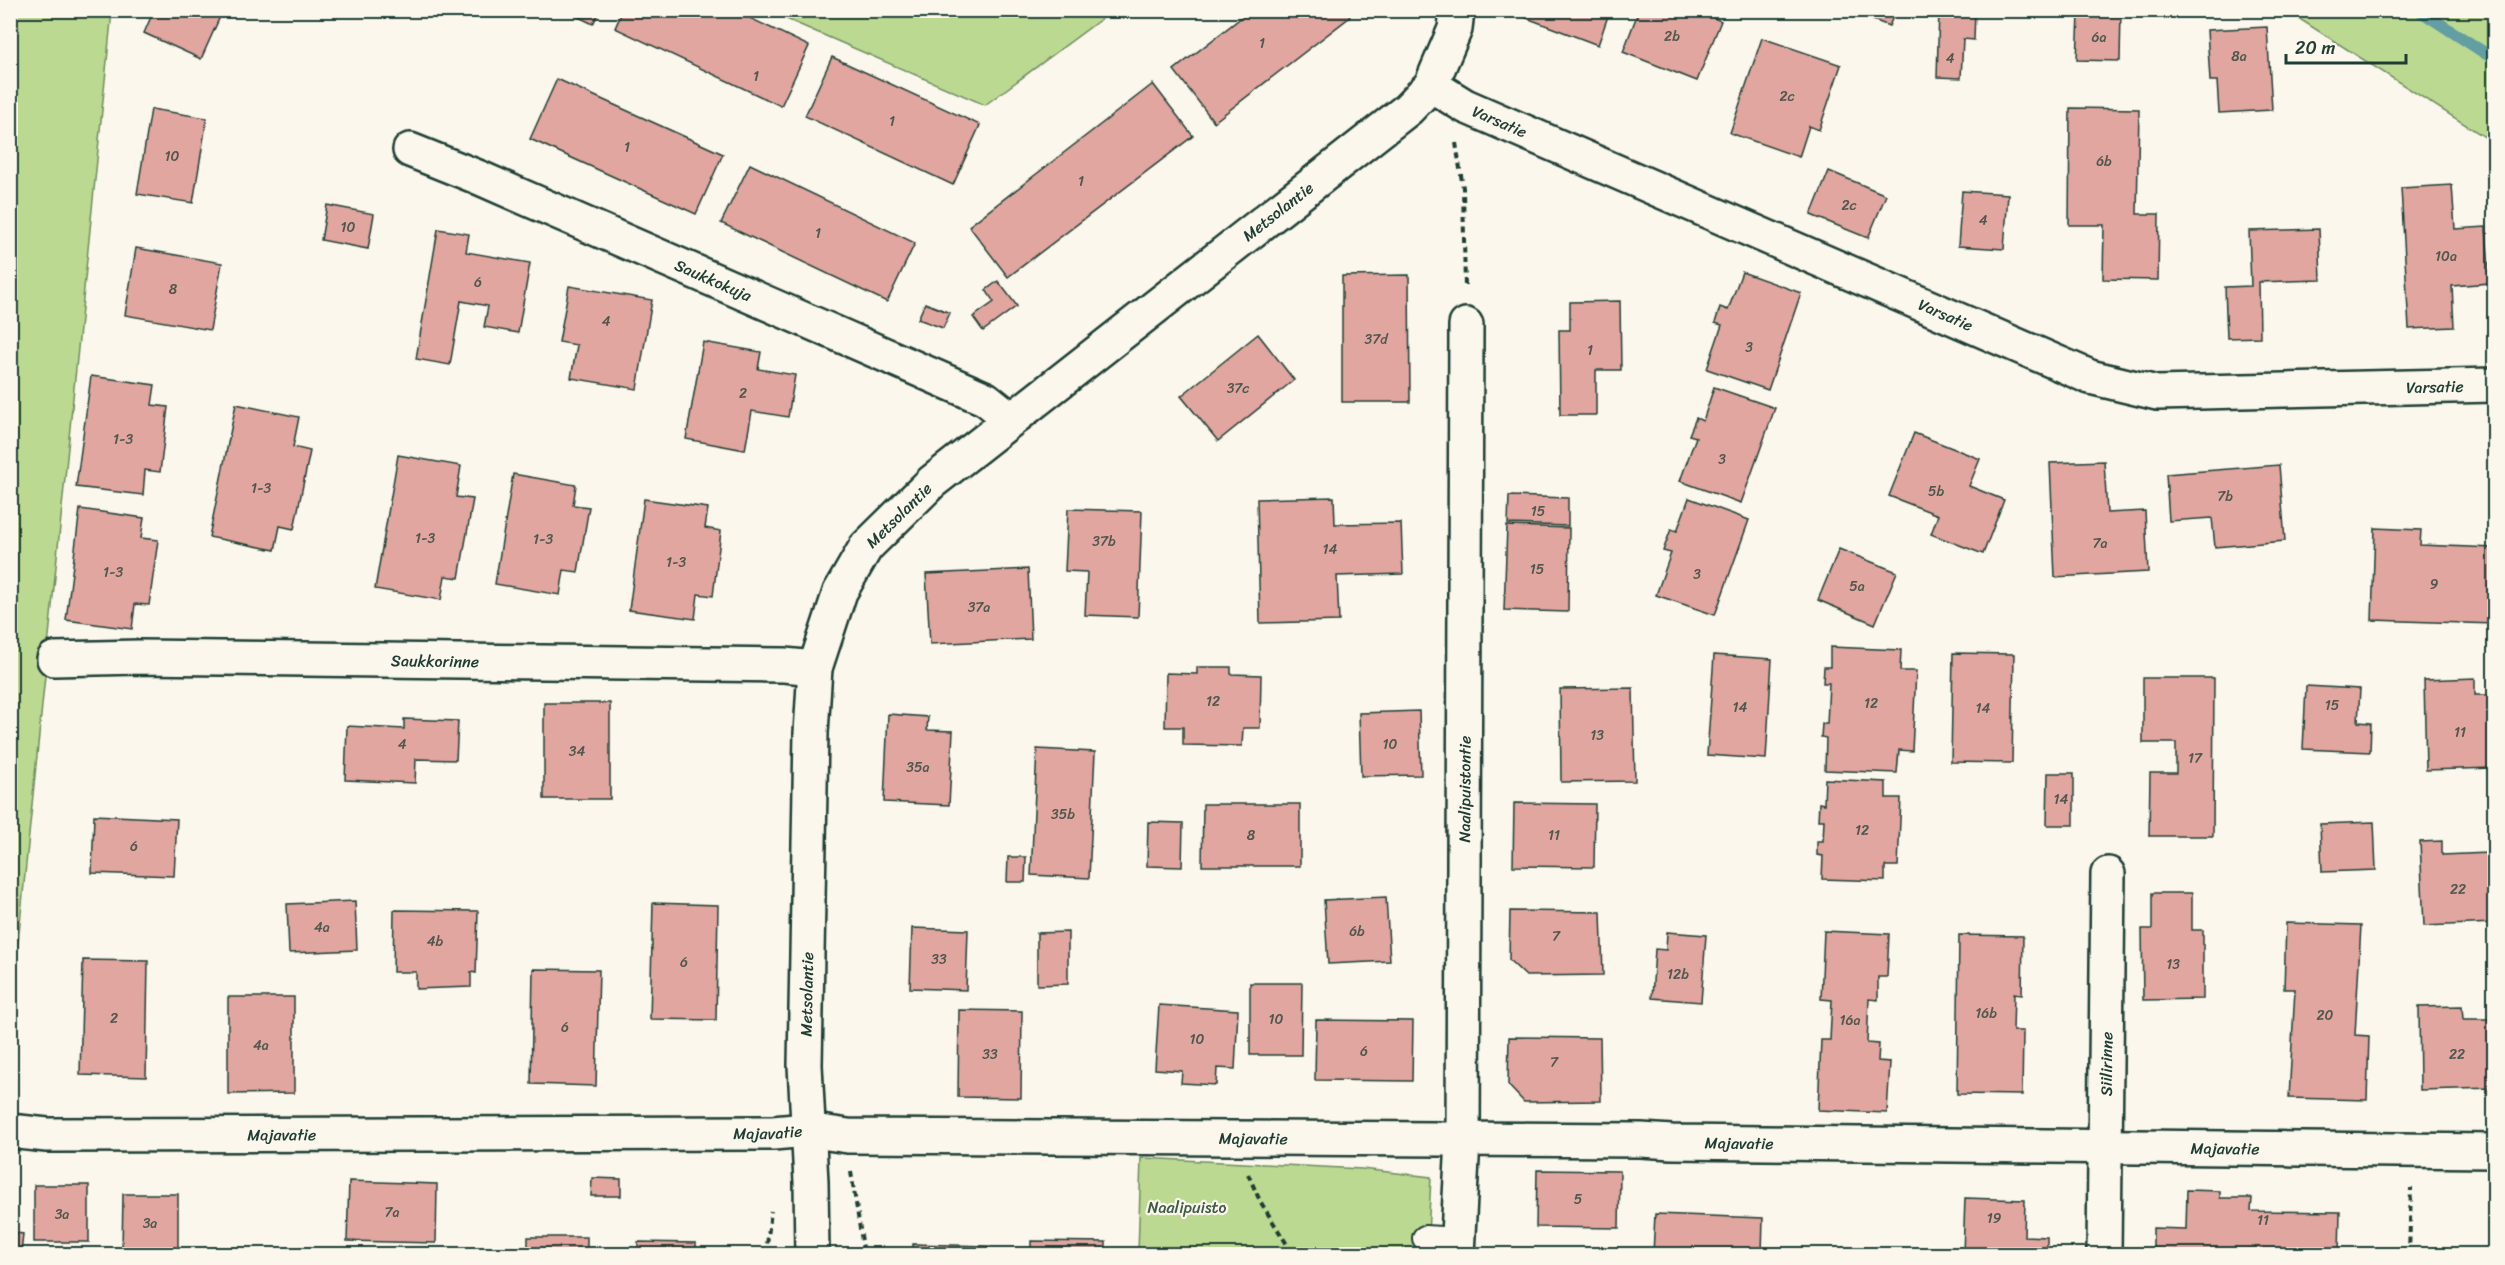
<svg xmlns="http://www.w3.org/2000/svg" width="2505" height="1265" viewBox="0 0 2505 1265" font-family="Sriracha,sans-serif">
<rect width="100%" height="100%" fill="#fbf7ec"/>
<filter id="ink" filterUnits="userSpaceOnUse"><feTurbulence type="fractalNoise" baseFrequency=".0167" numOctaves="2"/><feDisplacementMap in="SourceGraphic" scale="12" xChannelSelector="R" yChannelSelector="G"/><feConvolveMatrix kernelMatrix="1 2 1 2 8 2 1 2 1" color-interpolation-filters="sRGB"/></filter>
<g filter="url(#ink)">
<!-- green -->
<g fill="#bcd991" stroke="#6e8b62" stroke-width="1.5">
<path d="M11,11H112L11,1013Z"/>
<path d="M768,11H1112L985,105Z"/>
<path d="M2287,11H2494V143Z"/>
<path d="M1141,1158L1362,1169L1431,1177L1427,1254H1138Z"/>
</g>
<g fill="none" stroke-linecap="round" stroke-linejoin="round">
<!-- stream -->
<path stroke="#629ea2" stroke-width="12" d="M2419,10L2494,59"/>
</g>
<!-- building -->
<g fill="#e0a69f" stroke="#1f3d34" stroke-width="1.5">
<path d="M154,10H223L201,59L144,33Z"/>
<path d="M564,10H600L593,24Z"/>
<path d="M623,10H733L809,46L781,106L615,28Z"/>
<path d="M1251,10H1345L1350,17L1214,122L1174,70Z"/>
<path d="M1526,10H1610L1598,45L1524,17Z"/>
<path d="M1639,10H1695L1721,21L1697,81L1623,52Z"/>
<path d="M1847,10H1896L1889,26Z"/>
<path d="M1939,10H1975L1974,40L1963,39L1961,78L1937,77Z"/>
<path d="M2052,10H2121L2120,61L2077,60L2079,14L2052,13Z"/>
<path d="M2267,27L2272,110L2219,113L2217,81H2210L2207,30Z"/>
<path d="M1762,38L1841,65L1819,130L1809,126L1799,157L1730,133Z"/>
<path d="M832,57L980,125L953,185L805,116Z"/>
<path d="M557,79L723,154L696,214L530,139Z"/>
<path d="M1153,84L1193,136L1008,277L969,226Z"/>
<path d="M2070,108L2139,109L2137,214H2159L2158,280L2103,279L2104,225H2069Z"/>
<path d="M151,109L207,118L193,203L137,194Z"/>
<path d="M750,164L915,243L887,302L721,223Z"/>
<path d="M1829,171L1886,195L1868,238L1811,215Z"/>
<path d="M2452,185L2455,229L2486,227L2490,283L2452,286L2454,327L2409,329L2401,188Z"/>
<path d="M1962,191L2008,194L2004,249L1958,246Z"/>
<path d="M327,205L374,214L368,249L321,240Z"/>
<path d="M438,229L469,234L466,252L530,263L518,333L484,327L488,306L461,301L450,365L416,359Z"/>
<path d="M2319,229L2321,280L2259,282L2260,337L2227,338L2225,287L2251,286L2249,231Z"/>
<path d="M136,248L222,263L210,330L125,315Z"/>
<path d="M1742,272L1801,293L1768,390L1707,369L1722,325L1715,323L1720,307L1728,310Z"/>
<path d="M1409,275L1410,402H1342V276Z"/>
<path d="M998,281L1017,306L983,331L973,317L994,302L986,290Z"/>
<path d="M569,286L652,300L637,389L571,378L577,345L559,342Z"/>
<path d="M1620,301L1621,370H1596V415H1560L1559,330H1570V302Z"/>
<path d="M925,303L950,313L943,328L918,319Z"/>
<path d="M1258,334L1294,380L1218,441L1181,396Z"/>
<path d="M703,342L761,352L758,369L795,375L788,417L752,411L745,450L686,439Z"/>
<path d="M91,376L155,385L152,405L168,407L160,472L145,470L143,495L76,487Z"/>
<path d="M1714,387L1775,408L1741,503L1680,481L1696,437L1689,435L1696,418L1703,421Z"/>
<path d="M236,404L299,417L293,447L310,451L294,529L280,526L275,550L209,537Z"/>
<path d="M1914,433L1980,459L1969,486L2004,500L1983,554L1931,534L1938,515L1889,496Z"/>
<path d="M398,455L461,466L456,497L473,499L459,578L445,576L441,600L375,589Z"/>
<path d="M2104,461L2107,513L2145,511L2148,572L2055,577L2050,463Z"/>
<path d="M2279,465L2285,541L2215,547L2212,518L2169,521L2166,474Z"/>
<path d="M513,474L576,485L573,505L589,507L578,572L564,570L560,595L495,584Z"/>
<path d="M1509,496L1568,498V526L1508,524Z"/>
<path d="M1334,497L1335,524L1401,523L1403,574L1337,576L1339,621L1260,623L1257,499Z"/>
<path d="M1689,498L1749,520L1715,615L1656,595L1671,553L1663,551L1671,529L1677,531Z"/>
<path d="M644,499L708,508L705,528L721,531L713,596L698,594L695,619L629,610Z"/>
<path d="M80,509L144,518L141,538L158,540L149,605L135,604L132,629L66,620Z"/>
<path d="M1068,509L1142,511L1138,617L1085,615L1087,572L1065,571Z"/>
<path d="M1507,526L1569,528L1568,612L1504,610Z"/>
<path d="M2375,528L2421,530L2420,545L2494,548V624L2372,620Z"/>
<path d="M1839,549L1897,572L1875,624L1818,600Z"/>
<path d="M1028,569L1031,639L930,644L926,574Z"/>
<path d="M1830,647L1901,650L1900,671H1916L1912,751L1899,750L1897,773L1825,770L1826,738L1821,737L1822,724H1827L1829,683H1823L1824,667H1830Z"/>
<path d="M1953,653L2014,654L2012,763L1951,762Z"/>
<path d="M1714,655L1772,659L1766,759L1707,755Z"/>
<path d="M1197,667H1231V674L1261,675L1260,728H1243L1242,746L1183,745V727H1165L1166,673L1197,674Z"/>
<path d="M2143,678H2214L2213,836H2149L2150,773H2176V743H2143Z"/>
<path d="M2475,678V695H2494V768L2426,770L2424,680Z"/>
<path d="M2306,686L2360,689L2358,722L2371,723L2370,752L2303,749Z"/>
<path d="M1633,688L1635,781L1561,782L1560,689Z"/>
<rect x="544" y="703" width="66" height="96"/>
<path d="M1419,711L1421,775L1361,776L1359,713Z"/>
<path d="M888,714L928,717L927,730L953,731L949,805L884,802Z"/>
<path d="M404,719L458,721L456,760L416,759L415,783L345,780L347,726L404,729Z"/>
<path d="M1037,749L1095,752L1089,878L1031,875Z"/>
<path d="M2048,773H2074V825H2047Z"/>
<path d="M1825,779L1886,782V798H1901L1898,866H1885V881L1822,879L1823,856L1817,855V841H1823L1824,820H1818L1819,803L1824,804Z"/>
<path d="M1514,803L1595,804L1594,867L1513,866Z"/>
<path d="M1203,804H1300V866H1202Z"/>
<path d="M94,815L177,819L174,876L92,873Z"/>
<path d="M1148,822L1183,823L1182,867L1147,866Z"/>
<path d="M2374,822L2376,870L2322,872L2320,824Z"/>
<path d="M2488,838H2494V923L2424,926L2420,842L2442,841V855L2489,853Z"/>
<path d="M1008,857H1026L1025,882H1007Z"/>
<path d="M2152,893H2192V930H2203V999L2143,1000L2142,929H2152Z"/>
<path d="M1386,897L1390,961L1328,964L1324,900Z"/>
<path d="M355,901L357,950L289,953L287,904Z"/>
<path d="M653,903L718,905L716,1020L650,1019Z"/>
<path d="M394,910L478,911L476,973L471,972V987L416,989V972H393Z"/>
<path d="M1510,911L1601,912L1603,975L1526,976L1509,960Z"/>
<path d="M2286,923L2361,925L2355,1035L2369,1036L2367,1100L2289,1098L2295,989H2284Z"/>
<path d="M912,928L968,930L966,990L910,988Z"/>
<path d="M1824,931L1889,934L1887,977H1878V1000L1869,999L1867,1043L1879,1044L1878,1061L1890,1062L1887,1113L1818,1110L1821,1040H1830L1832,1000L1821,999Z"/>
<path d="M1068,932V984L1037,985V933Z"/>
<path d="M1667,932L1706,935L1701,1002L1652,998L1655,949L1666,950Z"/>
<path d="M1959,935L2023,936L2022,995L2014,994L2013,1031H2023L2022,1095L1957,1094Z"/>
<path d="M83,960L148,961L146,1077L80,1075Z"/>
<path d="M533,969L599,970L596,1086L531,1084Z"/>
<path d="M1250,983H1302L1301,1055H1250Z"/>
<path d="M228,997H294V1093L228,1094Z"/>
<path d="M2490,1002H2494V1088L2420,1090L2419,1007L2462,1006L2463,1019H2491Z"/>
<path d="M1159,1005L1238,1010L1235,1069L1217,1068L1216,1085L1181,1083L1182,1071L1155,1069Z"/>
<path d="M959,1010L1022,1011L1021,1098L958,1097Z"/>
<path d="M1316,1020L1413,1021L1412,1081L1315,1080Z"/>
<path d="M1509,1037L1600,1038L1601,1101L1524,1102L1508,1085Z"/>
<path d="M1537,1170L1620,1171L1619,1228L1536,1227Z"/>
<path d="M592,1178L621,1179V1196H591Z"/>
<path d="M349,1181L437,1184L436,1243L347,1241Z"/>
<rect x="34" y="1185" width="55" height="57"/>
<path d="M2187,1190L2220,1191V1198H2252L2251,1211L2340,1212L2339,1253L2217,1250V1254H2153V1228L2186,1229Z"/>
<path d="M123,1194H178V1252L122,1251Z"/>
<path d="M1965,1198L2025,1200L2024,1236L2047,1237V1254H1963Z"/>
<path d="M1655,1214L1763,1218L1762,1254H1653Z"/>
<path d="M10,1232L23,1234L21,1254H10Z"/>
<rect x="528" y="1237" width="59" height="17"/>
<path d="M1031,1241L1106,1242V1254H1031Z"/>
<path d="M638,1242L696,1243V1254H638Z"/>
<path d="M913,1244L989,1246L988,1254H913Z"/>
</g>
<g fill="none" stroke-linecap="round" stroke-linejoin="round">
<!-- service casing -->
<g stroke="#1f3d34" stroke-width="28">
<path id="service" d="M1425,1238L1458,1240"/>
</g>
<!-- minor casing -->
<g stroke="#1f3d34" stroke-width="38">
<g id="minor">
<path id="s1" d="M1431,85L1465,106L2090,377L2157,393L2494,385"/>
<path id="s2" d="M410,150L480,178L986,399L1011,419"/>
<path id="s3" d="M54,659L139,657L784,665L815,668"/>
<path id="s4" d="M10,1131L47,1135L773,1133L807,1130L848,1136L1641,1140L1672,1142L2494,1151"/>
<path id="s5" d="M1457,1254L1463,1140L1466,325"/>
<path id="s6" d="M2104,1254L2108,874"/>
</g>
</g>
<!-- tertiary casing -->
<g stroke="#1f3d34" stroke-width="38">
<g id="tertiary">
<path id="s7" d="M812,1254L811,1182L805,1065L811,733L815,668L840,592L866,547L932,482L1408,109L1431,85L1455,29L1457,10"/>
</g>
</g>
<!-- path -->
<g stroke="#1f3d34" stroke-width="4" stroke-dasharray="6 4.5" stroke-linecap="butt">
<path d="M1456,143L1463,188L1465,288"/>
<path d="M851,1172L864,1254"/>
<path d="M1248,1174L1260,1201L1293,1254"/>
<path d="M766,1254L771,1211"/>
<path d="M2409,1254L2411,1188"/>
</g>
<!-- service -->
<use href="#service" stroke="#fbf7ec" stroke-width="24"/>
<!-- minor -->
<use href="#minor" stroke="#fbf7ec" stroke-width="33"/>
<!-- tertiary -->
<use href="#tertiary" stroke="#fbf7ec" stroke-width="33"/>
</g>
</g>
<g text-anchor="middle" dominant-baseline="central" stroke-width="4.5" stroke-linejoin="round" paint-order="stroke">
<!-- number labels -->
<g font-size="14" fill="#4f574f">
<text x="1672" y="36">2b</text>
<text x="2099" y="37">6a</text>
<text x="1262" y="43">1</text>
<text x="2239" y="56">8a</text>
<text x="1950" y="58">4</text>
<text x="756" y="76">1</text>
<text x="1787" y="96">2c</text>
<text x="892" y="121">1</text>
<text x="627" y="147">1</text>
<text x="172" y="156">10</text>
<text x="2104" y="161">6b</text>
<text x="1081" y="181">1</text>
<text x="1849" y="205">2c</text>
<text x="1983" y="220">4</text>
<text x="348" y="227">10</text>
<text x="818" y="233">1</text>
<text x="2446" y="256">10a</text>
<text x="478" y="282">6</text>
<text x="173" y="289">8</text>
<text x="606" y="321">4</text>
<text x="1376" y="339">37d</text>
<text x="1749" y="347">3</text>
<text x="1590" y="350">1</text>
<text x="1238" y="388">37c</text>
<text x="743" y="393">2</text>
<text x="123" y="439">1-3</text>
<text x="1722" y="459">3</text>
<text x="261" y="488">1-3</text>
<text x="1936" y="491">5b</text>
<text x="2225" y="496">7b</text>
<text x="1538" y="511">15</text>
<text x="425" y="538">1-3</text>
<text x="543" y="539">1-3</text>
<text x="1104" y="541">37b</text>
<text x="2100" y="543">7a</text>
<text x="1330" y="549">14</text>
<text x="676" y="562">1-3</text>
<text x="1537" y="569">15</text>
<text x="113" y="572">1-3</text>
<text x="1697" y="574">3</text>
<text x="2434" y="584">9</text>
<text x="1857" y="586">5a</text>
<text x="979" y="607">37a</text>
<text x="1213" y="701">12</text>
<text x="1871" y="703">12</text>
<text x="2332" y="705">15</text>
<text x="1740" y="707">14</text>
<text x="1983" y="708">14</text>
<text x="2460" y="732">11</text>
<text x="1597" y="735">13</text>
<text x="402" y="744">4</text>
<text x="1390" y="744">10</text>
<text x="577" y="751">34</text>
<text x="2195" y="758">17</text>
<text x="918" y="767">35a</text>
<text x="2061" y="799">14</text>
<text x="1063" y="814">35b</text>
<text x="1862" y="830">12</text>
<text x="1251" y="835">8</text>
<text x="1554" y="835">11</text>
<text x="134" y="846">6</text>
<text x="2458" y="889">22</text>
<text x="322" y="927">4a</text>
<text x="1357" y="931">6b</text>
<text x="1556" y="936">7</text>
<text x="435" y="941">4b</text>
<text x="939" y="959">33</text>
<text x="684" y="962">6</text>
<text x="2173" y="964">13</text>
<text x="1678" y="974">12b</text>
<text x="1986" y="1013">16b</text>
<text x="2325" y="1015">20</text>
<text x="114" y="1018">2</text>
<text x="1276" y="1019">10</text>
<text x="1850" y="1020">16a</text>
<text x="565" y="1027">6</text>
<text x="1197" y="1039">10</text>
<text x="261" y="1045">4a</text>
<text x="1364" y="1051">6</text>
<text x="990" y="1054">33</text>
<text x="2457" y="1054">22</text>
<text x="1554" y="1062">7</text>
<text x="1578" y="1199">5</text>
<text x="392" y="1212">7a</text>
<text x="62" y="1214">3a</text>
<text x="1994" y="1218">19</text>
<text x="2263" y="1220">11</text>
<text x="150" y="1223">3a</text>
</g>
<!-- street labels -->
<g font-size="16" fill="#1f3d34" stroke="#fbf7ec">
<text stroke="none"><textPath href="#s1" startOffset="78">Varsatie</textPath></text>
<text stroke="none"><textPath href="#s7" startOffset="1250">Metsolantie</textPath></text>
<text stroke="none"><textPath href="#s2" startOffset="330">Saukkokuja</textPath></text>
<text stroke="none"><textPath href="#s1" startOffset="564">Varsatie</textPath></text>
<text stroke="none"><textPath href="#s1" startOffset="1068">Varsatie</textPath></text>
<text stroke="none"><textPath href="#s7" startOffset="764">Metsolantie</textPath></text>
<text stroke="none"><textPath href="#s3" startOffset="381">Saukkorinne</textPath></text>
<text stroke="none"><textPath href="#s5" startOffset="465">Naalipuistontie</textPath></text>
<text stroke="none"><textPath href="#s7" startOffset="260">Metsolantie</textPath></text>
<text stroke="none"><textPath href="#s6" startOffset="190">Siilirinne</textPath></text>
<text stroke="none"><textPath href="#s4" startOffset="758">Majavatie</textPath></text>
<text stroke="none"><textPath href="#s4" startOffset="272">Majavatie</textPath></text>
<text stroke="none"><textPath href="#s4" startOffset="1244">Majavatie</textPath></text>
<text stroke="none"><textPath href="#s4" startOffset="1730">Majavatie</textPath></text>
<text stroke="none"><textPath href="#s4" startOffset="2216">Majavatie</textPath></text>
</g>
<!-- park labels -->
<g font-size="16" fill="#3e5c47" stroke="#fbf7ec">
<text x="1187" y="1207">Naalipuisto</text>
</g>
</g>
<!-- margin -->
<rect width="2505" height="1265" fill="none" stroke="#fbf7ec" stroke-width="36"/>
<rect x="18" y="18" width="2469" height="1229" fill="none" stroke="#1f3d34" stroke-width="2" filter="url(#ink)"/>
<!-- scale -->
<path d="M2286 54v9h120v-9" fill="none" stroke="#1f3d34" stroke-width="3"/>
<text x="2295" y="54" font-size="18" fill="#1f3d34" stroke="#fbf7ec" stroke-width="4.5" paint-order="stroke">20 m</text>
</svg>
